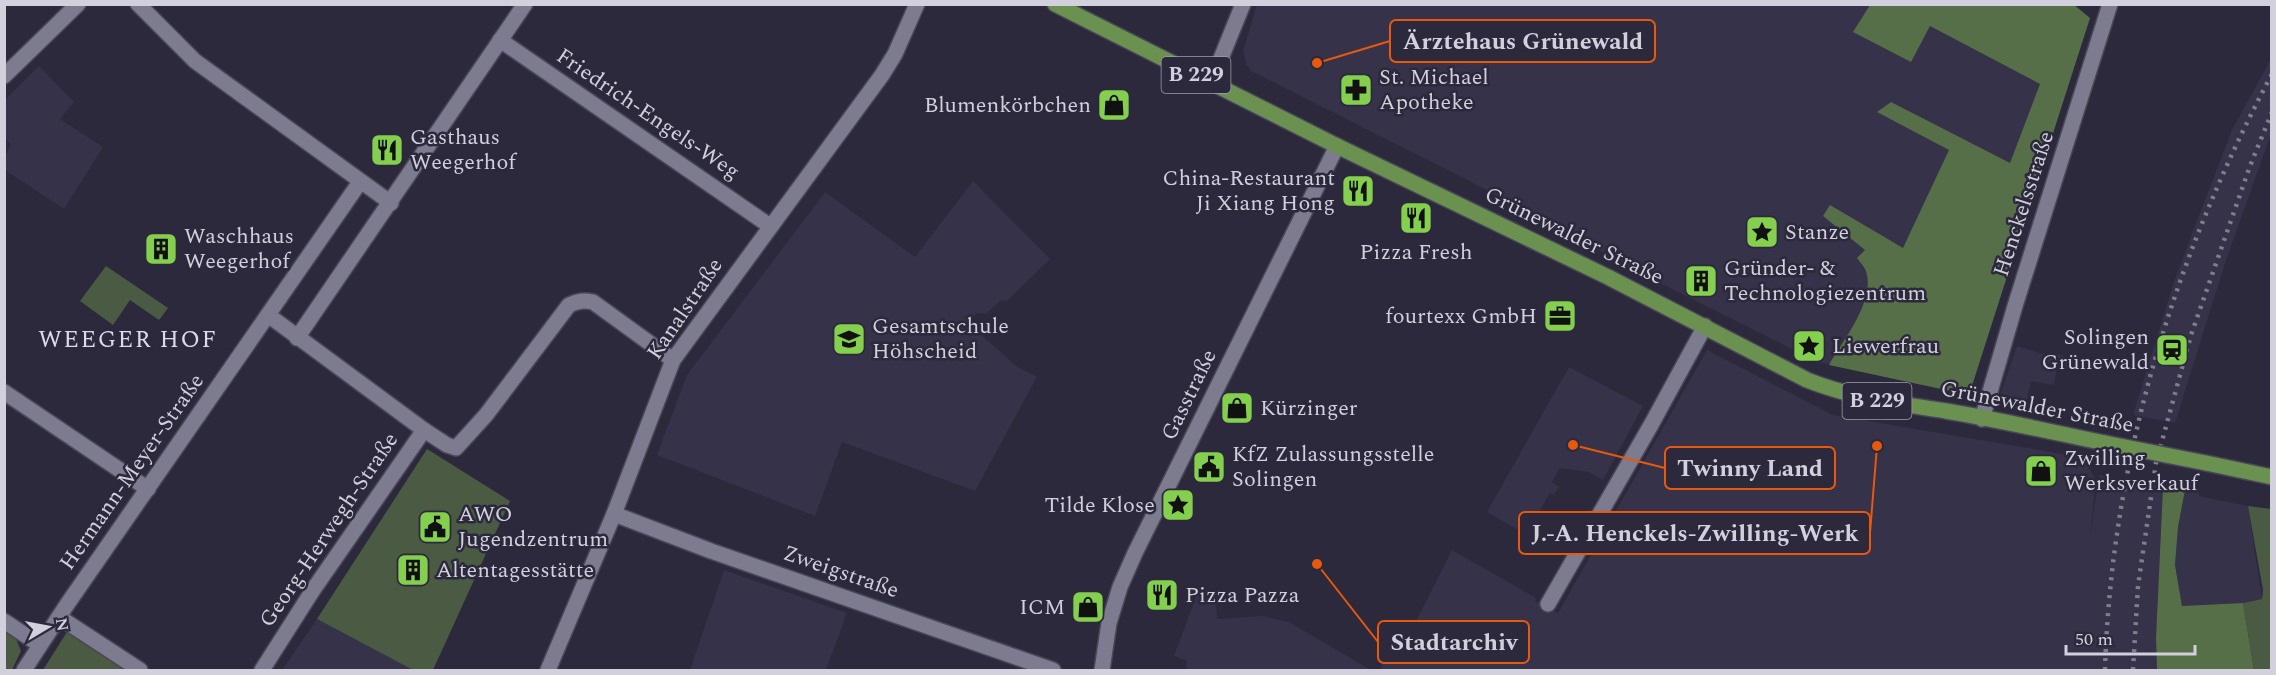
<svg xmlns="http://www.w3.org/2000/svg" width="2276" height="675" viewBox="0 0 2276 675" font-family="Spectral,serif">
<rect width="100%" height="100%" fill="#2b293b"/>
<!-- built -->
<g fill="#353249">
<path d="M1257,4H2074L2090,18L1969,395L1818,362L1646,276L1477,185L1251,71L1246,64L1243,51Z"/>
<path d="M2271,59V134L2225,263L2175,423L2133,415L2174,282L2203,205L2232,130Z"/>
<path d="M39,66L74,102L60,119L103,147L64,209L5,170V156L11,145L5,138V100Z"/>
<path d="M973,181L1050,259L1007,301L1001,300L986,314L977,313L967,322L1016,366L1037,377L975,491L842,442L815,516L657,455L687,375L825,192L915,257Z"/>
<path d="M2017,346L2049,356L2051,352L2070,358L2068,369L2057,367L2054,385L2031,381L2026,405L2003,402L2000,395Z"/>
<path d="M1707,350L1833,415L2081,457L2096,479L2090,537L2099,475L2163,486L2156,638L2157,670H1379L1407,621L1414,625L1452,550L1536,598L1535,601L1558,613Z"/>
<path d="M1569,367L1643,406L1603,480L1589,472L1560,468L1552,482L1559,487L1554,495L1550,493L1526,534L1487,512Z"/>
<path d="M2185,490L2199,493V496L2248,506L2262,599L2243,603L2182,606L2175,565L2178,527Z"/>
<path d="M724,570L847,613L826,670H690Z"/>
<path d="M1197,594L1216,601L1217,619L1262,616L1289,622L1371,670H1186L1187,661L1174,656Z"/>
<path d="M317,619L413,670H282Z"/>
</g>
<!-- green -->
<g fill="#4b5b43">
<path d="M106,266L168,308L159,320L130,300L113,325L80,301Z"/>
<path d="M427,449L510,501L433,670H413L317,619Z"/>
<path d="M2248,506L2271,509V670H2254L2243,603L2262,599L2263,590Z"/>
<path d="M5,632L16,639L21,651L12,670H5Z"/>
<path d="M67,632L124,670H43Z"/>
</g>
<!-- forest -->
<g fill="#576f49">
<path d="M1870,5H2074L2090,18L1969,395L1829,365C1843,340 1878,298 1865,269C1863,265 1859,261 1857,258L1865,250L1823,216L1830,205L1903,248L1949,150L1877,112L1891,102L2010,163L2040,84L1930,26L1911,62L1853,32Z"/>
<path d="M2163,487L2185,490L2178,527L2175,565L2182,606L2243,603L2254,670H2157L2156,638Z"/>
</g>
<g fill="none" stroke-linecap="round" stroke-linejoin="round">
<!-- minor casing -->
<g stroke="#494756" stroke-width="18">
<g id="minor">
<path d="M138,4L195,61L391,203"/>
<path d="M500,40L770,226"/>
<path d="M4,76L78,4"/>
<path d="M1211,83L1243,4"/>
<path d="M268,315L424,430L447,445L456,448L486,415L569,305C578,301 584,300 593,302L673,360"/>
<path d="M297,338L525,4"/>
<path d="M4,392L148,489"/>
<path d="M1982,419L2015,306L2110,4"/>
<path d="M614,514L711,551L1053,670"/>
<path d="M1548,604L1651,425L1705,326"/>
<path d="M59,617L140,670"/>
<path d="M4,621L40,645"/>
<path d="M24,670L66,606L360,182"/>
<path d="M262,670L313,590L424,430"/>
<path d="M548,670L614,514L673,360L882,75L895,54L917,4"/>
<path d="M1102,670L1109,623L1120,587L1135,553L1337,146"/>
</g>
</g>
<!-- major casing -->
<g stroke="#494756" stroke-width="18">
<g id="major">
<path d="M1055,4L1337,146L1608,277L1807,380C1855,399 1897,403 1946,411C2000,420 2052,432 2105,443"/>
<path d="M2206,463L2272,477"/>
</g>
</g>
<!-- minor -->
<use href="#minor" stroke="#7d7b90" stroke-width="15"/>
<!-- major -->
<use href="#major" stroke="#6a9150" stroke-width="15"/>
<!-- rail -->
<g stroke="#807e8d" stroke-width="4.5" stroke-dasharray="3 6" stroke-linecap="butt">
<path d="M2105,670C2111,463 2174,257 2272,74"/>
<path d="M2133,670L2138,586L2156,463L2191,335L2250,166L2272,112"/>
</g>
<!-- major-bridge casing -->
<g stroke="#494756" stroke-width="18" stroke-linecap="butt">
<path id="major-bridge" d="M2105,443L2206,463"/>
</g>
<!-- major-bridge -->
<use href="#major-bridge" stroke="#6a9150" stroke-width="15"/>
</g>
<!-- icons -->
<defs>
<g id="pharmacy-square" transform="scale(1.725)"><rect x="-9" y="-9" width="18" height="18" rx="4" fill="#84cf4d" stroke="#2b293b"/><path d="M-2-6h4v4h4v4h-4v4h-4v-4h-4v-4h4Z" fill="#111"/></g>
<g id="shop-square" transform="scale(1.725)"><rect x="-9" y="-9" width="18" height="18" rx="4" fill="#84cf4d" stroke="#2b293b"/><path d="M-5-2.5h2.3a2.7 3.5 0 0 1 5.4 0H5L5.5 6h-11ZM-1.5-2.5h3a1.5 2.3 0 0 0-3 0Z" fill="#111"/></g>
<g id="restaurant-square" transform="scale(1.725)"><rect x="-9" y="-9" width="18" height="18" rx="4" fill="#84cf4d" stroke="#2b293b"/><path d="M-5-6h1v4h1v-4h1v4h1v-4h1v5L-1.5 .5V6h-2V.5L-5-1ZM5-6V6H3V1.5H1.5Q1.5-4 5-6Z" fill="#111"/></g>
<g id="sight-square" transform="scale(1.725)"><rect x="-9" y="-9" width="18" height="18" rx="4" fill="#84cf4d" stroke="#2b293b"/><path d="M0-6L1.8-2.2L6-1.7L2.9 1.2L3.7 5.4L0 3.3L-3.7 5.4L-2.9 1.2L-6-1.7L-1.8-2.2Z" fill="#111"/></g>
<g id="building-square" transform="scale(1.725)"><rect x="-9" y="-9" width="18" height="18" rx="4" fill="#84cf4d" stroke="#2b293b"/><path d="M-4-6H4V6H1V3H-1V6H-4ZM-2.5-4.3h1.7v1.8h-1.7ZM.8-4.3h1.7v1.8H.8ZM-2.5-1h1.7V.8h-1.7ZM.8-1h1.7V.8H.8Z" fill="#111"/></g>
<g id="office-square" transform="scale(1.725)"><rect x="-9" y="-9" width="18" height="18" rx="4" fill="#84cf4d" stroke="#2b293b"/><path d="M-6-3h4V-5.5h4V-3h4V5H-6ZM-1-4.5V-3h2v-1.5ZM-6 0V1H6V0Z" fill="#111"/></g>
<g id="school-square" transform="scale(1.725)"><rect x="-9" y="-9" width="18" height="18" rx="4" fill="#84cf4d" stroke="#2b293b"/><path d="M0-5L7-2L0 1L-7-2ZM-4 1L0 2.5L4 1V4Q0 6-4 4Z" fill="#111"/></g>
<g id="station-square" transform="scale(1.725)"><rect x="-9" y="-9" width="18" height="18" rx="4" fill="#84cf4d" stroke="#2b293b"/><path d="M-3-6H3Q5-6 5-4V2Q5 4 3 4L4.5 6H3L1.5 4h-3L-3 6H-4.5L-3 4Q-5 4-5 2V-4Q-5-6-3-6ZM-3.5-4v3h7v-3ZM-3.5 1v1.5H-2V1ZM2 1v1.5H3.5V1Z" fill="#111"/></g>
<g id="civic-square" transform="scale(1.725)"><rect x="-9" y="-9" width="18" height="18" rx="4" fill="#84cf4d" stroke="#2b293b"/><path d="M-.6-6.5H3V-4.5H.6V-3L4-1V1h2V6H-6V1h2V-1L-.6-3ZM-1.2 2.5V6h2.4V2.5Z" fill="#111"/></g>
</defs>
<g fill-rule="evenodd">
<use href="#pharmacy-square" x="1356" y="90"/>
<use href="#shop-square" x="1114" y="105"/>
<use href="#restaurant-square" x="387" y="150"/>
<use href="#restaurant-square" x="1358" y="191"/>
<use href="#restaurant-square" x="1416" y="218"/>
<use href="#sight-square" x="1762" y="232"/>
<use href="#building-square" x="161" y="249"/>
<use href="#building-square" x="1701" y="281"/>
<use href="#office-square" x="1560" y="316"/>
<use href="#school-square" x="849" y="339"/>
<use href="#sight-square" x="1809" y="346"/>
<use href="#station-square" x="2172" y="350"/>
<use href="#shop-square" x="1237" y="408"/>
<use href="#civic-square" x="1209" y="467"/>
<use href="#shop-square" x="2041" y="471"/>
<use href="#sight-square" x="1178" y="505"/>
<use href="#civic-square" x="435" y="527"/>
<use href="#building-square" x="413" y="570"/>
<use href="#restaurant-square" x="1162" y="595"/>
<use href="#shop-square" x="1088" y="607"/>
</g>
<g text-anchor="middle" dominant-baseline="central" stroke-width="5" stroke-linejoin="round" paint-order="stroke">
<!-- shield labels -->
<g fill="#2b293b" stroke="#9f9eac" stroke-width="1.5">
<rect x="1161.5" y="57" width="69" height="36" rx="4.5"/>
<rect x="1842.5" y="383" width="69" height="36" rx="4.5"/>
</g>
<g font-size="21" font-weight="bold" fill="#d1d0dc">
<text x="1196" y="75">B 229</text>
<text x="1877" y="401">B 229</text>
</g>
<!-- poi labels -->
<g font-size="22" fill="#d1d0dc" stroke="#2b293b" text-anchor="start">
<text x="1379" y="77">St. Michael<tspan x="1379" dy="25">Apotheke</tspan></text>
<text x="1091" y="105" text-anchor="end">Blumenkörbchen</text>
<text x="410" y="137">Gasthaus<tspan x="410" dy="25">Weegerhof</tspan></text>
<text x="1335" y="178" text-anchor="end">China-Restaurant<tspan x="1335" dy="25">Ji Xiang Hong</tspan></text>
<text x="1785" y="232">Stanze</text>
<text x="184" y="236">Waschhaus<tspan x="184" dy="25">Weegerhof</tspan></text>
<text x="1416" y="252" text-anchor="middle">Pizza Fresh</text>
<text x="1724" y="268">Gründer- &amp;<tspan x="1724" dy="25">Technologiezentrum</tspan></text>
<text x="1537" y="316" text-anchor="end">fourtexx GmbH</text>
<text x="872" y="326">Gesamtschule<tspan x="872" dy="25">Höhscheid</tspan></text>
<text x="2149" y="337" text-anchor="end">Solingen<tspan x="2149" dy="25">Grünewald</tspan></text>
<text x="1832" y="346">Liewerfrau</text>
<text x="1260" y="408">Kürzinger</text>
<text x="1232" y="454">KfZ Zulassungsstelle<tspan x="1232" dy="25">Solingen</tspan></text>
<text x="2064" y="458">Zwilling<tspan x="2064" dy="25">Werksverkauf</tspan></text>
<text x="1155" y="505" text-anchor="end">Tilde Klose</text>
<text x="458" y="514">AWO<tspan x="458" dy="25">Jugendzentrum</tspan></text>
<text x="436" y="570">Altentagesstätte</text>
<text x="1185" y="595">Pizza Pazza</text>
<text x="1065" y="607" text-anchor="end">ICM</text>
</g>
<!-- street labels -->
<g font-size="22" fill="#d1d0dc" stroke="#2b293b">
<text transform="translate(648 114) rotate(34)">Friedrich-Engels-Weg</text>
<text transform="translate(2024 204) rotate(-72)">Henckelsstraße</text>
<text transform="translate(1574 236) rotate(26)">Grünewalder Straße</text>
<text transform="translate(685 309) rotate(-56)">Kanalstraße</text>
<text transform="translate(1189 395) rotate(-64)">Gasstraße</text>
<text transform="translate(2037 407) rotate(11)">Grünewalder Straße</text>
<text transform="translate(132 472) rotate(-55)">Hermann-Meyer-Straße</text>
<text transform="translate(329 530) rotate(-56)">Georg-Herwegh-Straße</text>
<text transform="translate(841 572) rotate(19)">Zweigstraße</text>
</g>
<!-- neighbourhood labels -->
<g font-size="24" letter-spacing="1.5" fill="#dcdaf1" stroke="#2b293b">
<text x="128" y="340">WEEGER HOF</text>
</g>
</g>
<!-- callouts -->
<path fill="none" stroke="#e8590c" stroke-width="2" d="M1317 63L1390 41M1573 445L1665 468M1877 446L1870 533M1317 564L1378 642"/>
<g fill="#e8590c" stroke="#2b293b" stroke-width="2">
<circle cx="1317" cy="63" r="6"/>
<circle cx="1573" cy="445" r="6"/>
<circle cx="1877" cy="446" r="6"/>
<circle cx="1317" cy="564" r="6"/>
</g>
<g fill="#2b293b" stroke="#e8590c" stroke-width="2">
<rect x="1390" y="20" width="265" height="42" rx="6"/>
<rect x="1665" y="447" width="170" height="42" rx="6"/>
<rect x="1519" y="512" width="351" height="42" rx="6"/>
<rect x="1378" y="621" width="151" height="42" rx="6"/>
</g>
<g font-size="24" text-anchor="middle" font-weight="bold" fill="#d1d0dc">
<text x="1523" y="49">Ärztehaus Grünewald</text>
<text x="1750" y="476">Twinny Land</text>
<text x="1695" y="541">J.-A. Henckels-Zwilling-Werk</text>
<text x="1454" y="650">Stadtarchiv</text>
</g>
<!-- border -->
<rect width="2276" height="675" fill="none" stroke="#d1d0dc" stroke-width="12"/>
<!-- north arrow -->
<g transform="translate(48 627) rotate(80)" stroke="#2b293b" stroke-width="4.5" paint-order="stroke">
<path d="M0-4.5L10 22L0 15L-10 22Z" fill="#d1d0dc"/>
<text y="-9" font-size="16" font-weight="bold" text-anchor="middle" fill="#d1d0dc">N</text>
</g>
<!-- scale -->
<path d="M2066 645v9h129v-9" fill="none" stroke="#d1d0dc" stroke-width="3"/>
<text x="2075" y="645" font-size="18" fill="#d1d0dc" stroke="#2b293b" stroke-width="4.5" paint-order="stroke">50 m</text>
</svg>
